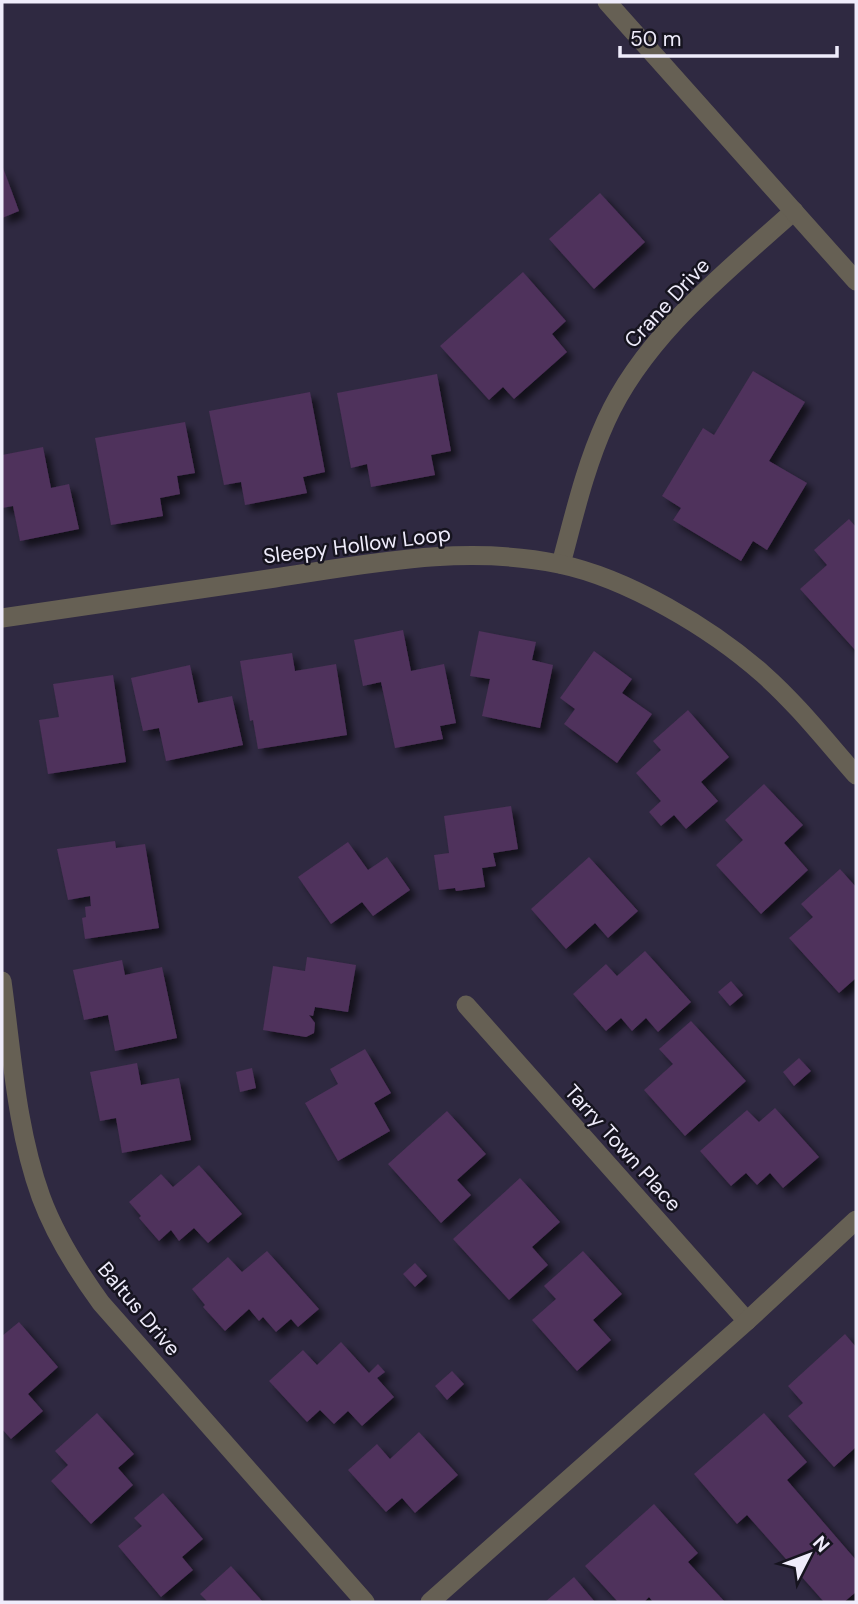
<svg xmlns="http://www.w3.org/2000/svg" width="858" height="1604" viewBox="0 0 858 1604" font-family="'DM Sans',sans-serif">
<defs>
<filter id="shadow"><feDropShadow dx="6" dy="6" stdDeviation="3.5" flood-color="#0009"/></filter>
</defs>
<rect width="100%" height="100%" fill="#2f2941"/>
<!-- building -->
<g fill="#4f315b" filter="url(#shadow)">
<path d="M2,165L19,211L2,218Z"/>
<path d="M600,193L645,242L594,289L549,239Z"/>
<path d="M523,272L566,321L552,334L567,352L514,399L503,387L489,400L440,346Z"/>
<path d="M753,371L805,402L769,461L807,483L767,550L753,541L741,561L673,520L681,508L662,496L703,428L714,435Z"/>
<path d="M437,374L451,451L431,455L435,475L371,487L367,464L351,468L337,393Z"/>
<path d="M310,392L325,472L303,477L307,493L245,505L241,482L224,485L209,411Z"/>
<path d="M185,422L195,473L177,476L180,494L160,498L163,516L111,525L95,438Z"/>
<path d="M43,447L51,488L69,484L79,529L20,541L13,506L2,508V455Z"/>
<path d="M849,519L856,527V651L800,589L827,565L814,550Z"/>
<path d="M403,630L411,671L444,664L456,723L440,726L443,739L395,748L381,682L363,686L354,640Z"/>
<path d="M479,631L536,642L532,660L553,665L540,728L482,716L490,679L470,676Z"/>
<path d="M594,651L632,679L622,693L652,714L617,763L564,724L575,709L560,698Z"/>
<path d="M292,653L295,671L336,664L347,735L258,749L253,720L250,721L240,661Z"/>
<path d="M190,665L198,703L232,696L243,745L166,761L159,728L143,731L131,678Z"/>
<path d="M113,675L126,762L48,774L39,720L59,717L53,684Z"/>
<path d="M688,710L729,757L701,782L718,801L686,829L674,815L661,826L649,812L661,801L636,773L661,750L653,741Z"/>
<path d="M764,784L803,825L784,843L808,870L761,914L716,865L743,840L725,820Z"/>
<path d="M511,806L518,849L493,853L496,866L482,868L485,887L456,891L455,888L439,890L434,855L449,853L444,816Z"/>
<path d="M115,841L116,848L145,844L159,928L85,939L82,918L86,917L85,907L91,906L90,896L68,900L57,849Z"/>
<path d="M348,842L368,870L387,857L410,890L373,916L362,902L331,924L298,877Z"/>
<path d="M589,857L638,911L608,938L595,923L566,949L531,909Z"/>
<path d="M840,869L856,887V978L839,993L789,938L813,917L801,904Z"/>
<path d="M645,951L691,1002L658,1032L646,1018L632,1031L621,1018L606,1031L573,994L606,964L617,976Z"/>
<path d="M307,957L356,965L348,1012L315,1007L313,1016L309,1015L315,1023L314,1033L306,1037L263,1030L273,966L305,971Z"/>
<path d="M122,960L125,975L162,967L177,1038L115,1051L108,1015L84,1020L73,970Z"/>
<path d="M731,981L743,995L730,1006L718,992Z"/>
<path d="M691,1021L746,1081L685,1136L644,1090L673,1064L659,1049Z"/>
<path d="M365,1049L391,1093L374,1103L390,1131L338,1161L305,1103L338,1084L330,1069Z"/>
<path d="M799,1058L811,1071L794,1086L783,1072Z"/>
<path d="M137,1063L141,1085L179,1078L191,1140L122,1153L116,1118L100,1121L90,1072Z"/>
<path d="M252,1068L256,1088L240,1092L236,1072Z"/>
<path d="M775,1108L819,1157L783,1188L770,1173L757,1185L746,1173L731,1186L700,1151L747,1110L759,1122Z"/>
<path d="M447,1111L486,1154L457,1180L471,1195L441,1223L388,1164Z"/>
<path d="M199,1165L242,1214L208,1243L194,1228L179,1241L171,1230L159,1241L139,1218L141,1216L129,1202L161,1174L173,1187Z"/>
<path d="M520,1178L560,1222L532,1247L548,1265L509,1300L453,1239Z"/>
<path d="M267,1251L319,1309L298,1327L291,1319L276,1332L263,1317L259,1321L249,1309L225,1331L203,1307L205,1305L192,1289L228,1257L242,1272Z"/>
<path d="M583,1251L622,1294L593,1320L611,1340L577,1371L532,1320L556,1299L544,1286Z"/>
<path d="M415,1263L427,1276L415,1287L403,1274Z"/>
<path d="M19,1322L58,1367L28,1394L43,1411L11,1439L2,1429V1336Z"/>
<path d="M845,1334L856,1347V1447L834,1467L788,1416L803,1403L788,1386Z"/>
<path d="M341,1342L369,1373L378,1364L385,1372L377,1378L394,1397L362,1426L348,1411L334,1424L320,1410L307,1422L269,1381L303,1350L317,1365Z"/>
<path d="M452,1371L464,1384L447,1400L435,1386Z"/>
<path d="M97,1413L134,1454L118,1468L133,1485L91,1524L51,1481L68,1465L55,1451Z"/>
<path d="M764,1413L807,1462L787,1480L856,1560V1592L844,1602H824L747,1515L737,1524L694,1474Z"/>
<path d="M419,1432L458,1475L415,1513L402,1498L386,1512L348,1470L377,1444L390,1459Z"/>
<path d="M163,1493L203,1539L182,1557L193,1570L161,1597L118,1546L142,1526L134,1518Z"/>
<path d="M654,1504L698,1553L688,1562L725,1602H653L649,1597L644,1602H618L585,1566Z"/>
<path d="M231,1566L263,1602H208L200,1594Z"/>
<path d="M574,1577L595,1602H545Z"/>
</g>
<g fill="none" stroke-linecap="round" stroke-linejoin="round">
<!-- minor -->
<g stroke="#666054" stroke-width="19">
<path d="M561,564C574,516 585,467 606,421C645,335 725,273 794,211"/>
<path d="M2,618C93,605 184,591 275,578C369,564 464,544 559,564C627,578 711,628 763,674C797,704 826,741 856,775"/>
<path d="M2,981C12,1053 16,1128 41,1197C55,1235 77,1270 101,1303L365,1602"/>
<path d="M466,1005L747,1321"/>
<path d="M430,1602L747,1321L856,1220"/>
</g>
<!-- tertiary -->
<path stroke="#666054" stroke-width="19" d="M607,2L856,281"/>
</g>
<g text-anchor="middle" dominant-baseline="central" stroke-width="5" stroke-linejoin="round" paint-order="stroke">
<!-- street labels -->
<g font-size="21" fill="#efecfb" stroke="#16141f">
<text transform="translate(667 303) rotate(-47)">Crane Drive</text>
<text transform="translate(357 545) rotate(-7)">Sleepy Hollow Loop</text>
<text transform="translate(623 1148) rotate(48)">Tarry Town Place</text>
<text transform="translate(139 1309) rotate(50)">Baltus Drive</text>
</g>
</g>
<!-- border -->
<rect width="858" height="1604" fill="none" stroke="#efecfb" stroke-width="7"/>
<!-- north arrow -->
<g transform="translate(809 1555) rotate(48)" stroke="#16141f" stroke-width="5" paint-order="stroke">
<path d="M0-5L12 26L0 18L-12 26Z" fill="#efecfb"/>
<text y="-10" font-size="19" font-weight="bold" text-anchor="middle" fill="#efecfb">N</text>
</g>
<!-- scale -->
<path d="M620 46v10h217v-10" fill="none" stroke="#efecfb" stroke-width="3.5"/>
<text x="630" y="46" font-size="21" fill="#efecfb" stroke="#16141f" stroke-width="5" paint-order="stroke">50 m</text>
</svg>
